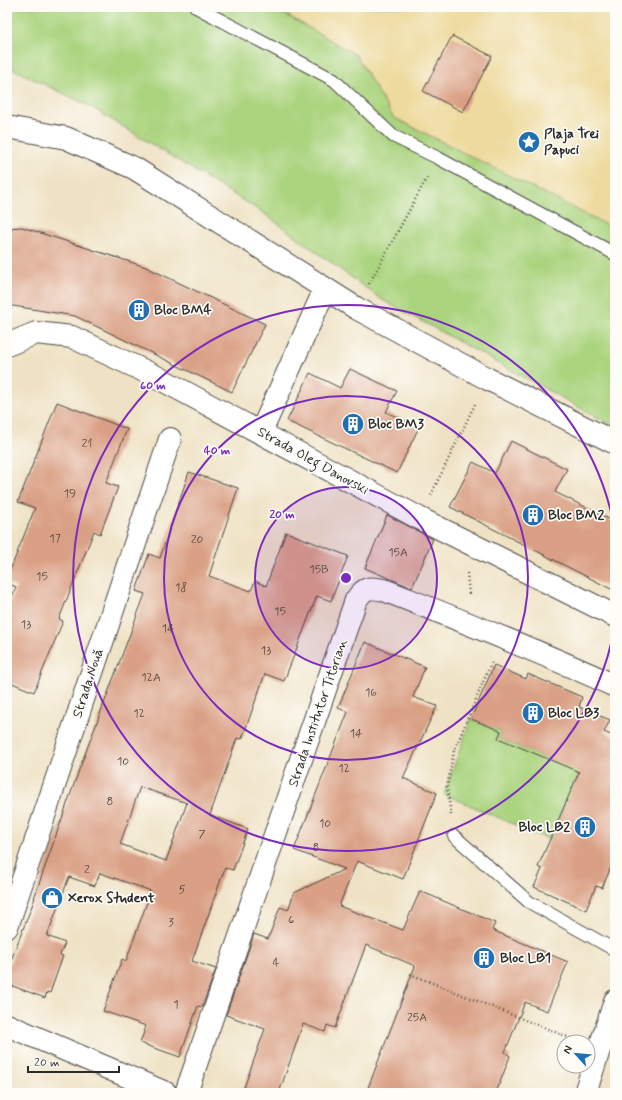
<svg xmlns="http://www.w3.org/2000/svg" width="622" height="1100" viewBox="0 0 622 1100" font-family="Mynerve,sans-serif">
<rect width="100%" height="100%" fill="#fdfcf7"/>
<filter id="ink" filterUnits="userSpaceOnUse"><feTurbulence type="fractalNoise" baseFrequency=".025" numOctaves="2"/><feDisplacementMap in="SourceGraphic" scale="8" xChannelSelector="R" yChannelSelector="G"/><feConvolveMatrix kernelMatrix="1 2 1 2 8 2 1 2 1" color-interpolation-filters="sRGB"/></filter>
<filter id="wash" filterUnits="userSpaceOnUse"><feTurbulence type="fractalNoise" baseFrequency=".012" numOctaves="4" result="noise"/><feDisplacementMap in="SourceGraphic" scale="16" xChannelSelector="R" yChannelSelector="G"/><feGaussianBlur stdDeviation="0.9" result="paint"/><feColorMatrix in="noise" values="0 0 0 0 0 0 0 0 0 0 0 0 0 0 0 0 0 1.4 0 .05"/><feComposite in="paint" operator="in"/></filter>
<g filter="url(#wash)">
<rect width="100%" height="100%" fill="#efe2c4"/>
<!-- green -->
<g fill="#abd47f" stroke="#6b8055">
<path d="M7,7H272L356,55L393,117L615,229V427L381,299L262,212L91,107L7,66Z"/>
<path d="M471,719L501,731L498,738L557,763L561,757L589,769L562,811L550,840L444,794Z"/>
</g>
<!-- sand -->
<path fill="#eeda9e" stroke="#8c8264" d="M273,7H615V229L393,117L356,55Z"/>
<g id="blocks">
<!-- building -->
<g fill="#daa085" fill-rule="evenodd">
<path d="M452,36L492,56L463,112L423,91Z"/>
<path d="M22,227L146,267L265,324L232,392L75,316L7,305V228Z"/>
<path d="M350,369L397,391L386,412L419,427L397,473L287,421L310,373L340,388Z"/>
<path d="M57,402L127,429L106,483L118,487L100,534L94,531L59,619L63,621L34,692L7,681V609L16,587L7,583V578L35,508L18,502Z"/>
<path d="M511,441L567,469L555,492L615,522V591L450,507L473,462L495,473Z"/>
<path d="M189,472L238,488L209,576L251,591L255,581L266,586L286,532L348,556L331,601L317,596L284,681L265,674L242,739L237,738L210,815L248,829L233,870L225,868L192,961L216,969L202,1007L198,1006L180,1057L140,1043L146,1026L103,1011L122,959L126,961L151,891L100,873L95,886L69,877L47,936L65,943L60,955L63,956L50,993L47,992L45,998L7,984V971L35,898H34L79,770L145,594L136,591L149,554L160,558ZM140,787L187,803L166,861L120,844Z"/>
<path d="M387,515L433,539L412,588L365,568Z"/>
<path d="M365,642L425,667L413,697L437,706L403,778L437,793L403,879L357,861L339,906L403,930L420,891L495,923L492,930L568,962L547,1011L525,1002L505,1052L510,1056L496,1093H366L415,966L366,945L335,1028L327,1025L325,1032L303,1024L279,1093H242L265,1029L226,1015L254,934L268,939L280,907L288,910L294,893L345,869L294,850L348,712L338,708Z"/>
<path d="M494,665L526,679L528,674L582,697L579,707L610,720L604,732L615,737V858L602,888L596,886L586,910L534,887L542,869L538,867L579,772L498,738L501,731L471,719Z"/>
</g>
</g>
</g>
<g filter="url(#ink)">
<use href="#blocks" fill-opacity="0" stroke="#484642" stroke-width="1"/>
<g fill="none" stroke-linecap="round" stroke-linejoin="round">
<!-- service casing -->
<g stroke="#484642" stroke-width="14">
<g id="service">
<path d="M196,7L334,80L393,136L438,158L615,254"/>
<path d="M454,836L529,902L615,950"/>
</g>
</g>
<!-- minor casing -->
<g stroke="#484642" stroke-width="24">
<g id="minor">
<path d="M7,127L66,138L134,168L356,308L488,379L615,443"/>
<path d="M7,345L36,333L72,337L153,375L419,518L615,616"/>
<path d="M261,432L325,289"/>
<path d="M7,927L170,439"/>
<path d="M186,1093L356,600C365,587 369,587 384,590C462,621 539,651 615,686"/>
<path d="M585,1093L615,1001"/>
</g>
</g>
<!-- tertiary casing -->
<g stroke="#484642" stroke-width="24">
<path id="tertiary" d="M7,1025L166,1093"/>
</g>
<!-- path -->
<g stroke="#484642" stroke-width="2.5" stroke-dasharray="1 3" stroke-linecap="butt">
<path d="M369,284L428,176"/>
<path d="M431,495L476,402"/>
<path d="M467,573L469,594"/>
<path d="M451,815L447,787L454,751L492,661"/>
<path d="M613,862L615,863"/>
<path d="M410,974L575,1040"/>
</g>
<!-- service -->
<use href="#service" stroke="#fff" stroke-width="12"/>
<!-- minor -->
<use href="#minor" stroke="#fff" stroke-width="22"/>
<!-- tertiary -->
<use href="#tertiary" stroke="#fff" stroke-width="22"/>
</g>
</g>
<!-- distance rings -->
<circle cx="346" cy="578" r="91" fill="#7b2cbf" fill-opacity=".12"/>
<g fill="none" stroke="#7b2cbf" stroke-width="2">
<circle cx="346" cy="578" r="91"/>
<circle cx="346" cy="578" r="182"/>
<path d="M615 625A273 273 0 1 1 615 531"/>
</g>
<!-- icons -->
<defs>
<g id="sight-disc" transform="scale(1.15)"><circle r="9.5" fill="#1f6fb2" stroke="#fdfcf7"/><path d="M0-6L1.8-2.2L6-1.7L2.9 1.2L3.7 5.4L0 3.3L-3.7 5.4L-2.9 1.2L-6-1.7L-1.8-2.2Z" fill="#fff"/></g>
<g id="building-disc" transform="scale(1.15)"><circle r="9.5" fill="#1f6fb2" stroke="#fdfcf7"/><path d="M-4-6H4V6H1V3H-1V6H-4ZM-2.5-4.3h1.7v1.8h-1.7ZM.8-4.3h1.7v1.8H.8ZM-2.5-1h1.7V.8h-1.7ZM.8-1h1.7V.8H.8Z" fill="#fff"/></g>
<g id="shop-disc" transform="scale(1.15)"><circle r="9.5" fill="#1f6fb2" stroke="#fdfcf7"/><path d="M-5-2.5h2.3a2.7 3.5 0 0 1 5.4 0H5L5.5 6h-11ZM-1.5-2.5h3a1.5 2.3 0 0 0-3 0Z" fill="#fff"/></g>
</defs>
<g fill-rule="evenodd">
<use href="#sight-disc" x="529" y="142"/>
<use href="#building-disc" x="139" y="310"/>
<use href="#building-disc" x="353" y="424"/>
<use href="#building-disc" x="533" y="515"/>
<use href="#building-disc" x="533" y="713"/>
<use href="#building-disc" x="585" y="827"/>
<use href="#shop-disc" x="52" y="898"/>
<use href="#building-disc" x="484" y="958"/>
</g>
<g text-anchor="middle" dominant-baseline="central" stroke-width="3.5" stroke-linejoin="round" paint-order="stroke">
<!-- number labels -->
<g font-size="12" fill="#574842">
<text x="87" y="444">21</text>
<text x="70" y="494">19</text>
<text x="55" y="539">17</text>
<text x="197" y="540">20</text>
<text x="398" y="553">15A</text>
<text x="319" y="570">15B</text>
<text x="42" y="577">15</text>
<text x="181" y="588">18</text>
<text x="280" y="612">15</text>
<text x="26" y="625">13</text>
<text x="168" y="629">14</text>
<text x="266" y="651">13</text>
<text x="151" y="678">12A</text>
<text x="371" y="693">16</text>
<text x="139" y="714">12</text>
<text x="356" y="734">14</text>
<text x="123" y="762">10</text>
<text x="344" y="769">12</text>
<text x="110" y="802">8</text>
<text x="325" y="824">10</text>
<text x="202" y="835">7</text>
<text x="316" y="848">8</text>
<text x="87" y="870">2</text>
<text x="182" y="890">5</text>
<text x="291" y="920">6</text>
<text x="171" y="923">3</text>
<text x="276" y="963">4</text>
<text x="176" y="1005">1</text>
<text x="417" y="1018">25A</text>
</g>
<!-- poi labels -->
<g font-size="14" font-weight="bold" fill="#2b2b2b" stroke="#fdfcf7" text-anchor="start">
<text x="544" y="134">Plaja Trei<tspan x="544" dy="16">Papuci</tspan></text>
<text x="154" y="310">Bloc BM4</text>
<text x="368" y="424">Bloc BM3</text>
<text x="548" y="515">Bloc BM2</text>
<text x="548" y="713">Bloc LB3</text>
<text x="570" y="827" text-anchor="end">Bloc LB2</text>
<text x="68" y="898">Xerox Student</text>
<text x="500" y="958">Bloc LB1</text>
</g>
<!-- street labels -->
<g font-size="14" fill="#2b2b2b" stroke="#fdfcf7">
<text transform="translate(313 461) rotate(29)">Strada Oleg Danovski</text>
<text transform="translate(88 683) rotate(-72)">Strada Nouă</text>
<text transform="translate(318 713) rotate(-71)">Strada Institutor Titorian</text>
</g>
</g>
<circle cx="346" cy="578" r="6" fill="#7b2cbf" stroke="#fdfcf7" stroke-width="2"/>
<g font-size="12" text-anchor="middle" font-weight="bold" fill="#7b2cbf" stroke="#fdfcf7" stroke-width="3.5" stroke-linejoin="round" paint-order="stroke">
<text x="153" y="389">60 m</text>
<text x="217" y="454">40 m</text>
<text x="282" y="518">20 m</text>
</g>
<!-- margin -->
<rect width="622" height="1100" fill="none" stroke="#fdfcf7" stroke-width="24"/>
<!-- north arrow -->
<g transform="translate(576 1054) rotate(297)"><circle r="19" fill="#fdfcf7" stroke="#a9a8a5"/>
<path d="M0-3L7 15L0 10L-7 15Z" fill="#1f6fb2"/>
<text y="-6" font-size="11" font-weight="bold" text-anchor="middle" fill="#2b2b2b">N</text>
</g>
<!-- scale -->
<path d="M28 1066v6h91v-6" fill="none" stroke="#2b2b2b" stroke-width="2"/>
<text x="34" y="1066" font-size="12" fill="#2b2b2b" stroke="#fdfcf7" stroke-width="3" paint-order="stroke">20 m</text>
</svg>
